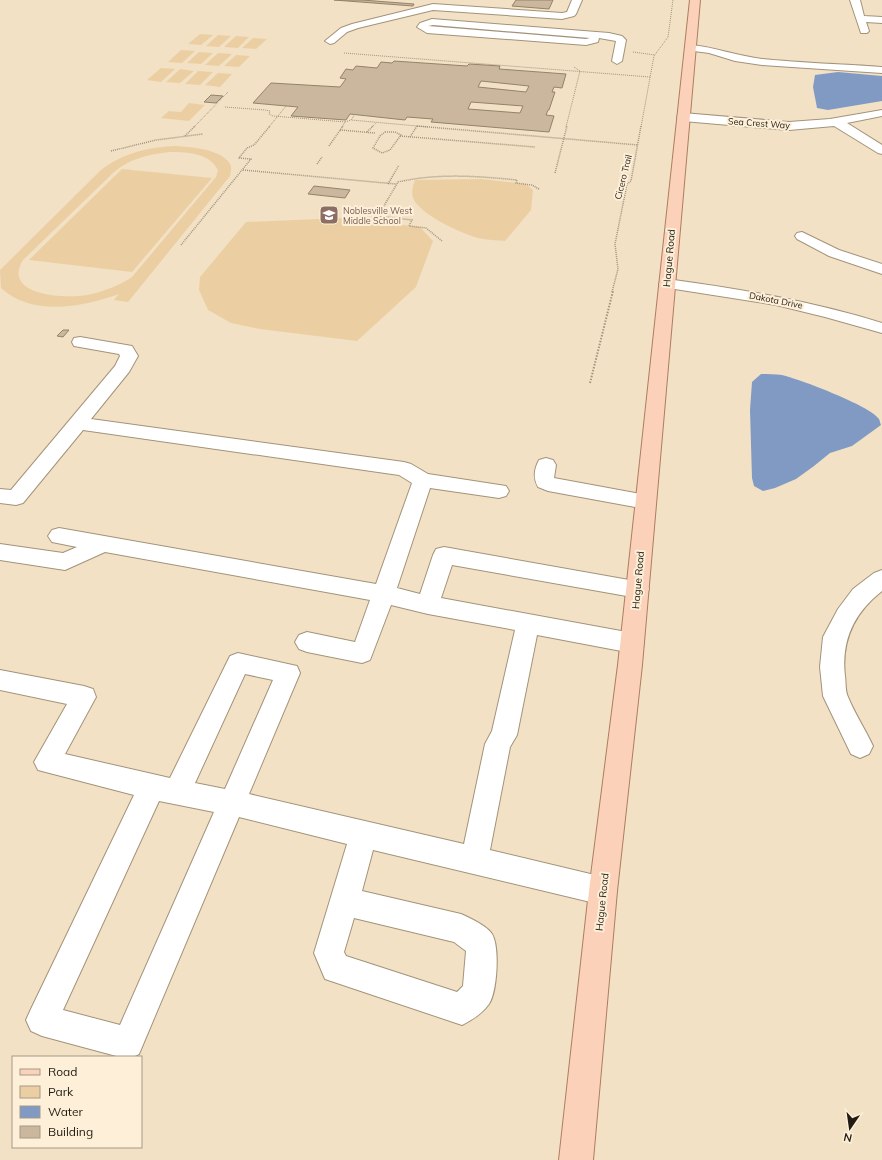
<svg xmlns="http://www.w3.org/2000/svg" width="882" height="1160" viewBox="0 0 882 1160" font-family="Mulish,sans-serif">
<rect width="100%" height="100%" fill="#f2e1c5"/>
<!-- green -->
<g fill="#ebcfa2" fill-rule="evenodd">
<path d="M200,34L213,35L201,45L188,44Z"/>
<path d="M218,35L231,36L219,47L206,46Z"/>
<path d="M236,36L249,37L238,48L224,47Z"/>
<path d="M253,38L267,39L256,49L242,48Z"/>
<path d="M181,50L195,51L182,63L168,62Z"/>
<path d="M199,52L213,53L201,64L187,63Z"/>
<path d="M218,53L232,54L219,66L205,65Z"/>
<path d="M236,55L250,56L239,67L224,66Z"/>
<path d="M161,68L175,69L161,82L147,80Z"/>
<path d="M180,69L194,71L180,83L166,82Z"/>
<path d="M198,71L213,72L200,85L185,84Z"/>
<path d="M218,73L232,74L220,87L205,85Z"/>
<path d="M189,103L205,105L189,121L161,118L169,111L181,112Z"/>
<path d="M176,146C192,147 221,149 230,164C232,167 231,172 230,176L128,302L114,300L119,294C83,307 32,317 1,288L0,270L101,170C123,153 149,147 176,146ZM170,152C188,152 209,153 218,170L216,177L132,277C119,286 102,292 87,295C66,299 1,296 23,260L112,174C128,159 148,154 170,152Z"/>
<path d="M122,169L212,178L132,272L29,260Z"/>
<path d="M482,179L526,184L533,190L531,210L505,241C496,240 487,240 478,238C461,233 420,215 413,198C411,191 413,186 415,180Z"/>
<path d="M341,218L420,227L433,241L416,287L357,341L260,329L231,323L208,310L199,290L200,277L246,222Z"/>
</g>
<!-- water -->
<g fill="#809ac4">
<path d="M838,72L882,76V101L828,110L817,108L813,87L815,75Z"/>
<path d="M761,374C767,374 775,374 782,375C799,379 871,406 879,419C880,421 880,423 881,425L852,446L830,453L814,466L796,479L775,488L763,491L754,486L752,478L750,410L752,382Z"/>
</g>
<!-- building -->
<g fill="#cab79d" stroke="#948269" fill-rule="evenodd">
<path d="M334,0H362L414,4L413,6Z"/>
<path d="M516,0H553L549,9L512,6Z"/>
<path d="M394,61L467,66L469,64L500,66L499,69L566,74L562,88L554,87L552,92H555L549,110H548L546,115L554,116L549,132L431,122L433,119L407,117L405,120L350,114L346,120L291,116L298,107L253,103L271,83L340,87L346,79L340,78L346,69L353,70L356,66L377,68L381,62L392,63ZM481,81L529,86L526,92L478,87ZM471,102L523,106L520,113L468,109Z"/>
<path d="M211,95L223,96L216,103L204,102Z"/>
<path d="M314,186L350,190L345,198L308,194Z"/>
<path d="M63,330H69L63,337L57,336Z"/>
</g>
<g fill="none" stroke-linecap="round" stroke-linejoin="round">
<!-- minor casing -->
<g stroke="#a39379" stroke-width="2">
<g id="minor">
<path d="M572,0H582L576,14L574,16L562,19L433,10L358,28L347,32L334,43L330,44L325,41L341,28L352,24L433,4L562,13L567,12Z"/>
<path d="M850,0H860L864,16L882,17V23L866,22L869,31L867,33H861Z"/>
<path d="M432,19L609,33L622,36L626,40L622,61L617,64L612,61L616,41L599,38L598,42L586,45L427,33L417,27L420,23ZM433,25L590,38L586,39L428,26Z"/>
<path d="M690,45C715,47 737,56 762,59C802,63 842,64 882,67V73L762,65L735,61L709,53L686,50L685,48L686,46Z"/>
<path d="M882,110V116L847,123L882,145V154L878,153L834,126L789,130L683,121L679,119L677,117L679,115L683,113L789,122L830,119Z"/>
<path d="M802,232L839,250L882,264V274L829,256L797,239L795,236L797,233Z"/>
<path d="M667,279C740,289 812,301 882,323V333L825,317L776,305L662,287L659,284L662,281Z"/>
<path d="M80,337L132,346L138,356L129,372L91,419L404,462L411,464L428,474L506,486L509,491L506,496L499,498L430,488L397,588L420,594L433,555L436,549L444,547L646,583L649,589L646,595L638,598L452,565L441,598L632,633L640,636L644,643L640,650L632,653L537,635L517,735L510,747L490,850L603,877L613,881L617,891L613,901L603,905L373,850L362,891L461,914C470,918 487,926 492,934C500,947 497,992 489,1004C482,1014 472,1020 462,1025L325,979L314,953L347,844L239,817L139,1054L133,1057H120L42,1036L31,1031L26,1020L31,1009L134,795L38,770L34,762L67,704L0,690V670L84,686L93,689L96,697L65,754L170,778L230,656L238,653L297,666L300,673L249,794L464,844L485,744L492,731L515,630L428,614L391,605L370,660L362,663L307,652L299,649L295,642L299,635L307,632L355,642L370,600L105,552L65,570L0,560V544L63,553L77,547L52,542L48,536L52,530L59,528L376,584L412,483L399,475L83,430L23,503L16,505L0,503V489L11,490L115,366L120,356L119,354L74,346L72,342L74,338ZM245,674L273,680L225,789L195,783ZM159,801L214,812L120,1025L63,1010ZM354,918L454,942L466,951L463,986L457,992L346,956L344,952Z"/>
<path d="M546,458L553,460L556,465L554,478L646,495L653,497L656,502L653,507L646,509L548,491L538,487C533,478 534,469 539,460Z"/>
<path d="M882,570V591C854,613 841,640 845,676C846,682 845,691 848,697C855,714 865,729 873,746L869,754L860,758L851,754L823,696L820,667L823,637L838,609L853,589L874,573Z"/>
</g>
</g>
<!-- major casing -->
<g stroke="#ad7d60" stroke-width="2">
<path id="major" d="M690,0H700L642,665L617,891L593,1160H559L589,891L618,665Z"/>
</g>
<!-- path-far2 -->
<g stroke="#a1947f" stroke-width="1" stroke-dasharray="1 1" stroke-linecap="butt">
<path d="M633,52L655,55"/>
<path d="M344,53L650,77"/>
<path d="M225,107L265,110L270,111L269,114L273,116L345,122"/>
<path d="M355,114L351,120L428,127"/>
<path d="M194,127L228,92"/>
<path d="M269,127L286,106"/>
<path d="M342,127L345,122L351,120"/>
<path d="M372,127L376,123"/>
<path d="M566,127L580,71L574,67"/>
<path d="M641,127L654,56L668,37L673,0"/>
</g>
<!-- path-far1 -->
<g stroke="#a1947f" stroke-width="1.5" stroke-dasharray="1 1" stroke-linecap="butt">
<path d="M417,126L638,145"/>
<path d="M340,130L375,133"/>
<path d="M367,132L373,126"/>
<path d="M385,132H395L401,135L390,150L382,153L373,148L380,136Z"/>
<path d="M185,136L195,126"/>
<path d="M400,136L535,147"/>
<path d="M410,137L417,126"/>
<path d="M329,146L343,126"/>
<path d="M111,151L156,140L203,134"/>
<path d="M317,164L322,157"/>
<path d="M243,170L396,184"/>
<path d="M555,173L567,126"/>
<path d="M388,184L399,165"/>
<path d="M442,241L426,228L409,226L412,220L378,216L398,182C438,173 477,176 517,180L516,183L532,185L539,189"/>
<path d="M181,245L251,159L239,158L247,148L254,145L270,126"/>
<path d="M612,292L618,269L615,244L627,184L631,181L641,126"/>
</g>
<!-- path -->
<path stroke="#a1947f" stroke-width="2" stroke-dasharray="1.5 1.5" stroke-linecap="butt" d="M590,383L613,291"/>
<!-- minor -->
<use href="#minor" fill="#fff" fill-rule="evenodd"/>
<!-- major -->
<use href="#major" fill="#fbd1b9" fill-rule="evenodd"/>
</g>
<!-- icons -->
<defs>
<g id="school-square" transform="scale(1)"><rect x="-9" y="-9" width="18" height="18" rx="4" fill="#8d6e63" stroke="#fdefd8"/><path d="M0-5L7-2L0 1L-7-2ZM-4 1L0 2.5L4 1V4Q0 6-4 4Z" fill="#fff"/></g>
</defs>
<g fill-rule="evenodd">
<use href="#school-square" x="329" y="215"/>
</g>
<g text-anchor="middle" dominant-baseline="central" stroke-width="4" stroke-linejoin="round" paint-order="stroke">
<!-- far-street labels -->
<g font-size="9" fill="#211b11" stroke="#fdefd8">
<text transform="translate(759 123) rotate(4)">Sea Crest Way</text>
<text transform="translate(623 177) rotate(-76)">Cicero Trail</text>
<text transform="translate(776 300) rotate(11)">Dakota Drive</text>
</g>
<!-- far-education labels -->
<g font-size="9" fill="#785e54" stroke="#fdefd8" text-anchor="start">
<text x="343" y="210">Noblesville West<tspan x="343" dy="10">Middle School</tspan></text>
</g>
<!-- street labels -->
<g font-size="10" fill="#211b11" stroke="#fdefd8">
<text transform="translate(669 258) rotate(-85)">Hague Road</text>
<text transform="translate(638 580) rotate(-85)">Hague Road</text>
<text transform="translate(602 902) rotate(-84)">Hague Road</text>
</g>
</g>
<!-- legend -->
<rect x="12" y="1056" width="130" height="92" fill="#fdefd8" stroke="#a59a88"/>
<rect x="20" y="1069" width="20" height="6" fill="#fbd1b9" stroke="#a59a88"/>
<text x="48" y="1076" font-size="12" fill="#211b11">Road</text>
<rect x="20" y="1086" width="20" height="12" fill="#ebcfa2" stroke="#a59a88"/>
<text x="48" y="1096" font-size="12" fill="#211b11">Park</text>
<rect x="20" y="1106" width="20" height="12" fill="#809ac4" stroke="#a59a88"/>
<text x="48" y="1116" font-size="12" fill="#211b11">Water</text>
<rect x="20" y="1126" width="20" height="12" fill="#cab79d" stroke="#a59a88"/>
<text x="48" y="1136" font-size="12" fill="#211b11">Building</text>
<!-- north arrow -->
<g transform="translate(850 1128) rotate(193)" stroke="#fdefd8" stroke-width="3" paint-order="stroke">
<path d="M0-3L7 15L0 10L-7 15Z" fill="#211b11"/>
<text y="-6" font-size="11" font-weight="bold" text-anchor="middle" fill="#211b11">N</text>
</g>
</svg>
